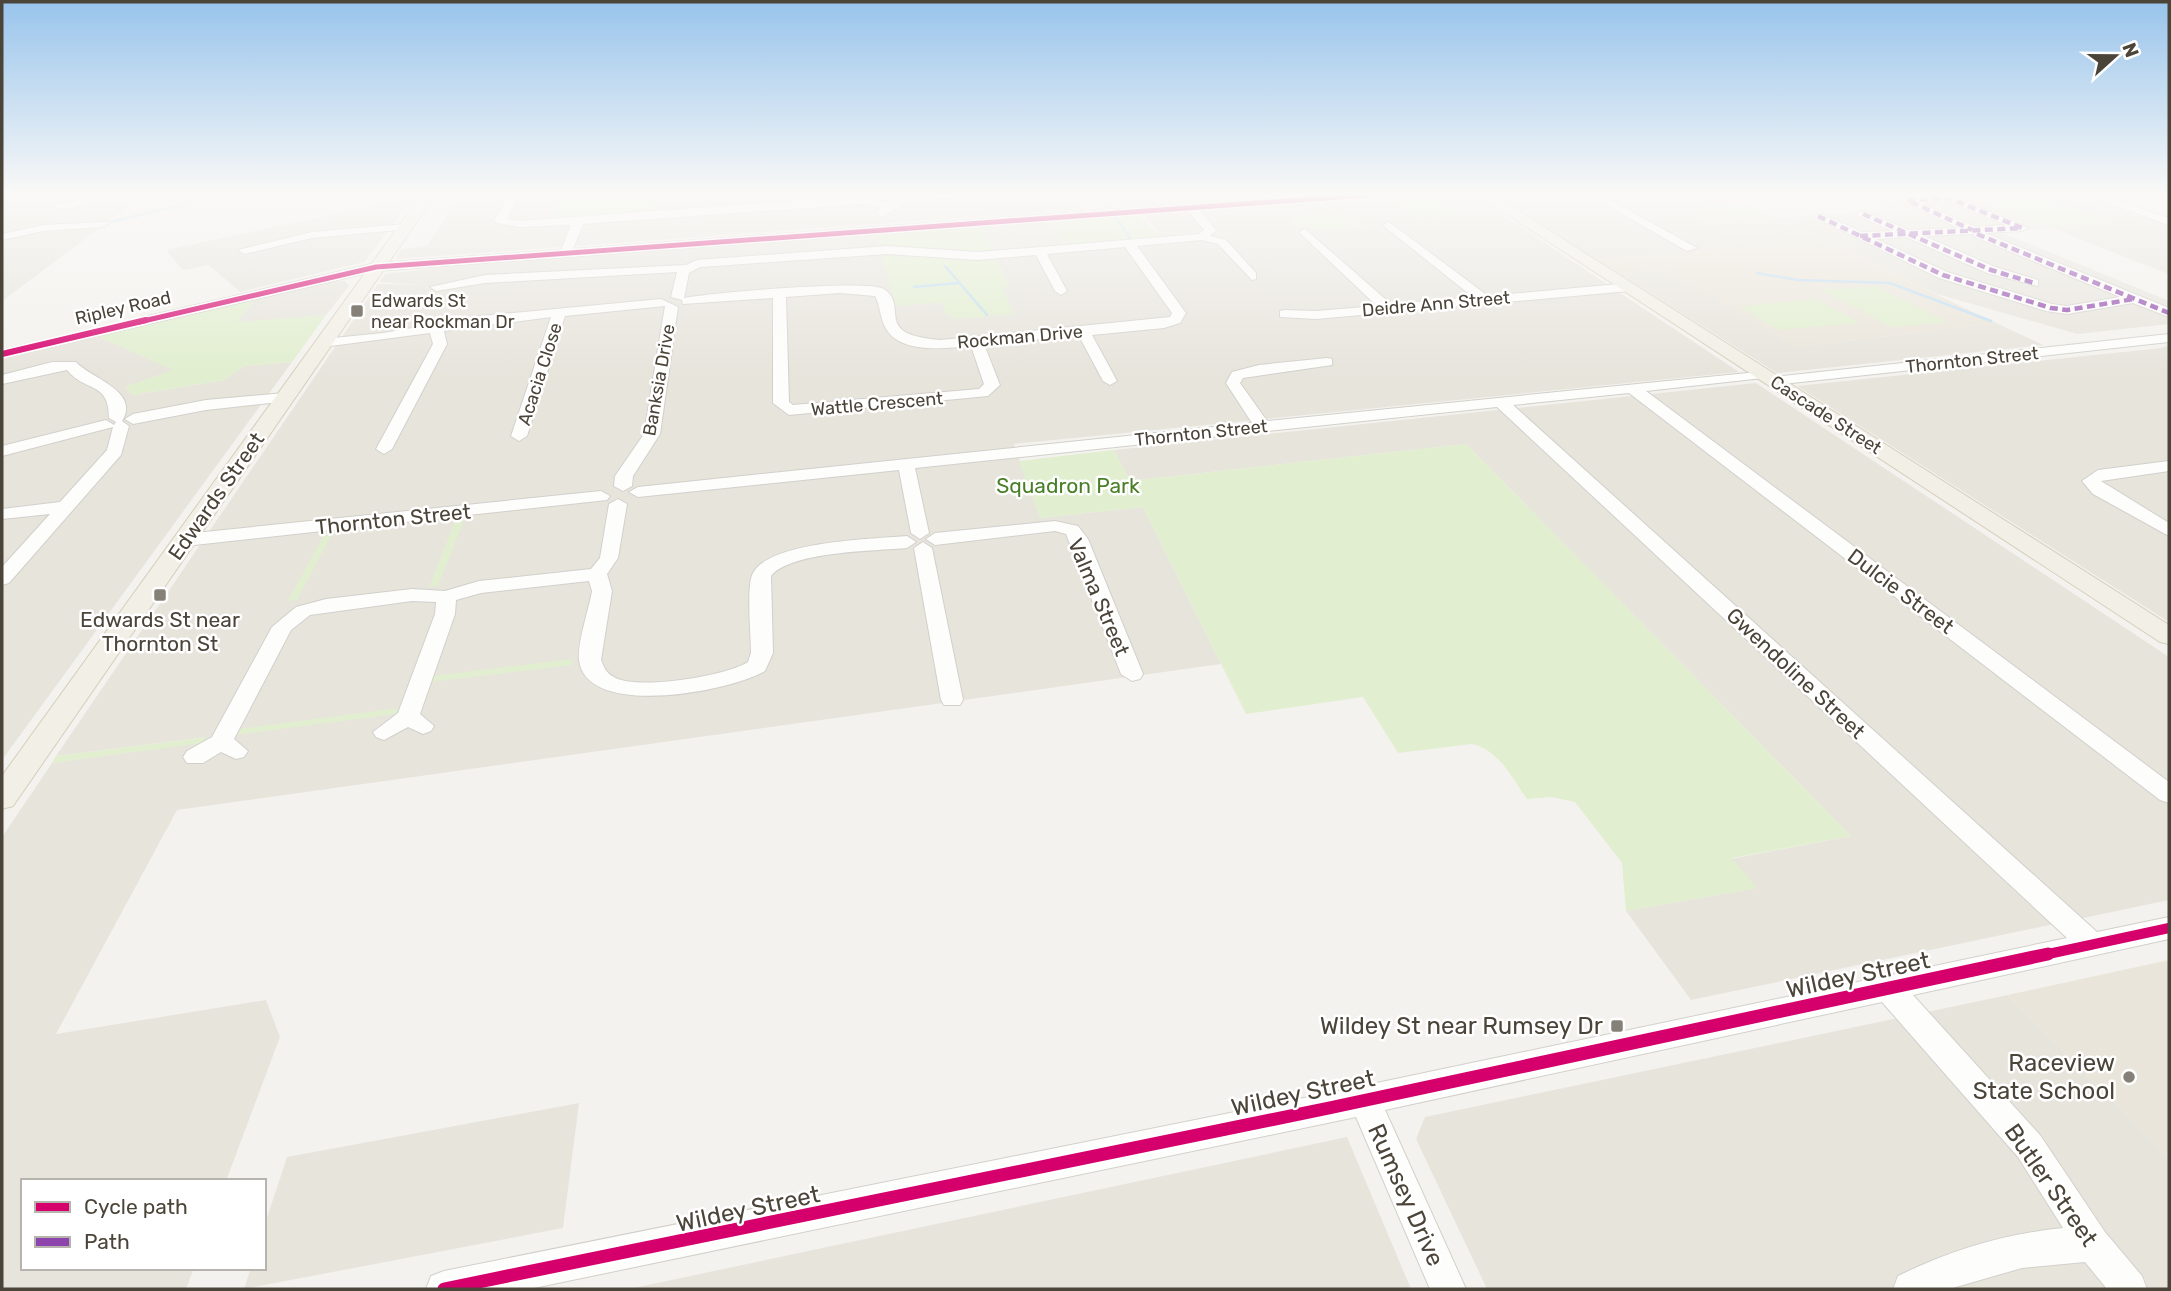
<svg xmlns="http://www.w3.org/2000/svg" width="2171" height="1291" viewBox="0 0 2171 1291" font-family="Rubik,sans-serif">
<rect width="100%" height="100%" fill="#f4f2ee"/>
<!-- residential -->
<g fill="#e7e4dc">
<path d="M2,194H145L2,301Z"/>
<path d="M461,194H1069L1082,209L396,259L401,249L427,246Z"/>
<path d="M1113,194H1217L1224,200L1121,207Z"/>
<path d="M1494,194H1647L1749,247L1597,260Z"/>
<path d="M1920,194H1962L2051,228L2110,223L2033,194H2079L2169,225V274L2051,228L2003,233L2169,301V324L2077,334L1934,293L1777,218L1892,210L1865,198Z"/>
<path d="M414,197L364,262L240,292L209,265L183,270L166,250Z"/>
<path d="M1384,197L1413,218L1497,211L1739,372L1014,444L1040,518L1143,507L1221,664L177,810L56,1034L266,1000L280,1037L226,1181H23V1268H194L186,1289H2V837L52,763L203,742L206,737L56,756L378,284L423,285L379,282L385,274L492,262L876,234L884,257L1003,286L1008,285L982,226L1003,225L1015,248L1162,237L1144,215L1316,202L1331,214L1287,217L1296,226L1317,228L1370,226L1354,223L1322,202Z"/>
<path d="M1668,270L1796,347L1996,323L2043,345L1777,373L1620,274Z"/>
<path d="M345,281L349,286L326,315L235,323L258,297L326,282Z"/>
<path d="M97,336L174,370L125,387L133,395L224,380L244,366L292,362L2,760V359Z"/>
<path d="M2169,345V622L1797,386L2161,348Z"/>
<path d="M1756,383L2169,657V900L1691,1000L1626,911L1756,888L1731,859L1851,836L1466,444L1130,481L1114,450Z"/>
<path d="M2008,995L2169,1158V1289H1487L1416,1139L1425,1117Z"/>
<path d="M579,1103L563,1228L244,1289L251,1268H264V1227L287,1157Z"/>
<path d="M1347,1137L1411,1289H629Z"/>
</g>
<!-- commercial -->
<path fill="#f3ebdf" d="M1427,194H1470L1497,211L1456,215Z"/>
<!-- education -->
<g fill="#eae5da">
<path d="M1647,194H1726L1996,323L1796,347L1668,270L1620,274L1597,260L1747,247Z"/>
<path d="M1050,221L1064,245L1015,248L1003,225Z"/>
<path d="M2169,960V1158L2008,995Z"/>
</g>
<!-- green -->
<g fill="#e1eecf">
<path d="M609,194H656L651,212L551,219L562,197Z"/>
<path d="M1427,194L1456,215L1413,218L1384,197Z"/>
<path d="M1962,194H2033L2112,222L2051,228Z"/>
<path d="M1316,202H1322L1354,223L1371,226L1352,225L1349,228C1327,230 1302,232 1286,217L1330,214Z"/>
<path d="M1740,202L1765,215L1730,218L1706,205Z"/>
<path d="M1139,215L1162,237L1064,245L1050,221Z"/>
<path d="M982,226L1008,286L1003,287L1014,314L956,319L946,314L941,302L896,306L876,234Z"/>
<path d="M1876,286L1947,322L1891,327L1822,290Z"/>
<path d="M258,297L236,322L326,315L292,362L244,366L224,380L133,395L125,387L173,370L97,336Z"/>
<path d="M1817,299L1860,323L1778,330L1738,306Z"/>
<path d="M1466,444L1851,836L1732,858L1757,888L1626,911L1622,863L1575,802L1551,797L1527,799C1512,778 1499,750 1472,744L1398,753L1363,697L1246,714L1143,507L1040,518L1019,461L1114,450L1130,481Z"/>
<path d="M464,520L438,586L429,587L455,521Z"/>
<path d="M332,534L297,600L288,601L324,535Z"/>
<path d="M573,659L572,665L430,682L432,676Z"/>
<path d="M398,708L396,714L235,735L238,729Z"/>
<path d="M207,737L203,743L52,763L56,756Z"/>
</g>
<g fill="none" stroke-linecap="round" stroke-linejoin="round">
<!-- stream -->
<g stroke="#c0ddf1" stroke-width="2.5">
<path d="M1097,194L1110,208"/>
<path d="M1115,216L1130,238"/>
<path d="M111,222L226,194"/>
<path d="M945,266L987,315"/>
<path d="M1757,273L1798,280L1890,283L1991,321"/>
<path d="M914,287L958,283"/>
</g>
<!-- minor casing -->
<g stroke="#d2d0cb" stroke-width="2">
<g id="minor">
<path d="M90,194H102C90,204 66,214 52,205L78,200Z"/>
<path d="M509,194H519L507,219L519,221L787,201L864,198L889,202L906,194H919L883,217L877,214L881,207L864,204L583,224L573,249L1190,204L1341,194H1385L1380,197L1199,210L1216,230L1210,236L1226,240L1256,273V279L1252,280L1218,244L1202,240L1137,246L1186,313L1180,323L1164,328L1092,335L1117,381L1110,385L1103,381L1079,336L984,344L1000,385L988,396L789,415L773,403V298L683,304L682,300L671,297L677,272L485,283L436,291L430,287L485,275L686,265L697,260L887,246L978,252L1199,234L1204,230L1188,211L376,271L2,358V350L376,263L561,250L571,225L519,227L496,223L494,221ZM1125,247L1172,313L1170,317L941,340C871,335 910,307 884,289C868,279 709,293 684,298L689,273L700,267L887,254L978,260L1036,255L1055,291L1061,295L1067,291L1047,254ZM840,293L875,296C880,305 880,317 885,327C900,355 944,348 971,346L984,384L979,389L793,405L789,402L786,297Z"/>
<path d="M926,194H966C957,200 935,200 926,194Z"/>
<path d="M1587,194H1599L1697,248L1687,251Z"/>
<path d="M2084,194H2098L2169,218V225Z"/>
<path d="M1953,196L2028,228L2022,231L1985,233L2169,308V317L2133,303L2067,314L2046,311L1939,278L1812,216L1822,214L1862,232L1892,231L1859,216L1857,214L1863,211L1909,230L1958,228L1902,200L1907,197ZM1948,201L2006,225L1975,227L1921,203ZM1974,234L1975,237L2120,297L2067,306L2052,304L1947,272L1876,239L1906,237L1987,273L2038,286V280L1995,267L1924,236Z"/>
<path d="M106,222L108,224L102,227L43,231L2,240V234L43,225Z"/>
<path d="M1389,222L1488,296L1629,283L1635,287L1629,291L1316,319L1280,317V311L1285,310L1316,311L1377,306L1301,234L1299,232L1305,229L1391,304L1473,297L1385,227L1383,225Z"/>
<path d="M405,224L411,227L409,229L312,238L244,254L238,250L312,232Z"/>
<path d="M661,299L678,307L660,434L633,476L632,486L623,491L614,486L615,476L644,434L665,306L565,316L527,436L519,441L511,436L551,317L444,331L447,344L392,449L384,454L376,449L433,344L430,333L323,347L316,343L323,339L383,333L481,316Z"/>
<path d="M2169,334V342L1774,385L1767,381L1774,377Z"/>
<path d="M1327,358L1332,359V365L1243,378L1240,383L1267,421L1768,371V377L1763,378L1646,391L2169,782V803L2160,800L1629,393L1513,405L2097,932L2169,917V939L1913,995L2040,1135L2105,1232L2142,1276L2147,1289H2107L2085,1262L2022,1268L1949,1289H1893L1898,1276C1951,1250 2004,1234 2063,1228L2018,1157L1882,1002L1385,1110L1466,1289H1430L1356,1117L529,1289H426L431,1276L444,1271L1329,1093L2067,938L1497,407L915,468L929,533L920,539L911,533L899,470L638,497L629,492L638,487L1252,423L1226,383L1232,372L1259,365Z"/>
<path d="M52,362H76C90,378 141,391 122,421L129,426L121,455L9,583L2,585V567L50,514L2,519V509L60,502L107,450L113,427L2,456V446L106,420L114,425L116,422L109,418C109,381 86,393 67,370L2,384V375Z"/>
<path d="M284,393L292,398L289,401L206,410L133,424L125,419L133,414L206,400Z"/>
<path d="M2169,461V471L2101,481L2169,523V536L2093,494L2082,481L2098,470Z"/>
<path d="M601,491L610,496L607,500L185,546L176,540L185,534Z"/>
<path d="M618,499L627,504L618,558L607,574L612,591L601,660C604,667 606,673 614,677C636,691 726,676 748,662L751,653C751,636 746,585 753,573C770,541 874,539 907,536L916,542L907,548C876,551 791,551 771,576L773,653L765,671C732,691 586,720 579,660C577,643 589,609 592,591L589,581L481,593L456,600L455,614L420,714L434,726L431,731L423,734L408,727L384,740L376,737L373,732L398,713L435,614L436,602L412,601L310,615L291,630L234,739L248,751L244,757L236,759L221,752L203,763H187L183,757L187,751L212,737L272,627L296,607L326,599L412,589L445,591L479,581L591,569L600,558L609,504Z"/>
<path d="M1055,521L1078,526L1088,539L1143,674L1140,679L1132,681L1121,674L1066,534L1055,531L935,545L926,539L935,533Z"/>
<path d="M923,542L932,548L963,700L960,705H944L941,700L914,548Z"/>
</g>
</g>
<!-- major casing -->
<g stroke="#d6cebb" stroke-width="2">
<g id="major">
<path d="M422,194H436L13,806L2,809V776Z"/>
<path d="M1476,194H1492L2169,625V644L2160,642Z"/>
</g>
</g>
<!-- minor -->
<use href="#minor" fill="#fdfdfc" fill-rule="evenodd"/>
<!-- major -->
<use href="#major" fill="#f2efe6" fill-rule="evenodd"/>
<!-- quiet -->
<g stroke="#8e44ad" stroke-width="4.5" stroke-dasharray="8 4.5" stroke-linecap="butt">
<path d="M1863,214L1991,270L2034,283"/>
<path d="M1818,216L1943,275L2051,308L2067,310L2134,299"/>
<path d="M1977,234L2169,313"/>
<path d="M1860,236L2022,228L1949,198L1907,200L1972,230"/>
</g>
<!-- cycleway-far3 casing -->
<g stroke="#fff" stroke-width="8">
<path id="cycleway-far3" d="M139,322L376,267L1380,194"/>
</g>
<!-- cycleway-far2 casing -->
<g stroke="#fff" stroke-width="10">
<path id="cycleway-far2" d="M2,354L146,320"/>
</g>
<!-- cycleway-far1 casing -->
<g stroke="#fff" stroke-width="15">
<path id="cycleway-far1" d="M2039,956L2169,928"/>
</g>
<!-- cycleway casing -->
<g stroke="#fff" stroke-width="18">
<path id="cycleway" d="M444,1289L1329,1108L2048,954"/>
</g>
<!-- cycleway-far3 -->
<use href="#cycleway-far3" stroke="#d6006c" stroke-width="5"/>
<!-- cycleway-far2 -->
<use href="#cycleway-far2" stroke="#d6006c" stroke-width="6"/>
<!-- cycleway-far1 -->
<use href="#cycleway-far1" stroke="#d6006c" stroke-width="10"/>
<!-- cycleway -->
<use href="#cycleway" stroke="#d6006c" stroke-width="13"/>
</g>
<!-- sky -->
<linearGradient id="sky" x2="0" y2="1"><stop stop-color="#98c4ec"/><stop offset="0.52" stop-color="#faf9f7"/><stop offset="1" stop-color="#faf9f7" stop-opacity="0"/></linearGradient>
<rect width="2171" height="374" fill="url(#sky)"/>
<!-- markers -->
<g fill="#868178" stroke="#fff" stroke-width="2.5">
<rect x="350" y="304" width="14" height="14" rx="3.5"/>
<rect x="153" y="588" width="14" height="14" rx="3.5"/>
<rect x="1610" y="1019" width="14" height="14" rx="3.5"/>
<circle cx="2129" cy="1077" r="7"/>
</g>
<g text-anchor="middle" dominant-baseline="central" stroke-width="5" stroke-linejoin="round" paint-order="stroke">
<!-- far-poi labels -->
<g font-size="18" fill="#4b4439" stroke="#fff" text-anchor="start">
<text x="371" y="301">Edwards St<tspan x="371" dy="21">near Rockman Dr</tspan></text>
</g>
<!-- far-street labels -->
<g font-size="18" fill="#4b4439" stroke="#fff">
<text transform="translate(1436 304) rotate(-5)">Deidre Ann Street</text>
<text transform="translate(123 308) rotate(-13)">Ripley Road</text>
<text transform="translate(1020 337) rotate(-5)">Rockman Drive</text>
<text transform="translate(1972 360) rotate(-6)">Thornton Street</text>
<text transform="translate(540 374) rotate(-72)">Acacia Close</text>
<text transform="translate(659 380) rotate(-80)">Banksia Drive</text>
<text transform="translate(877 404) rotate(-5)">Wattle Crescent</text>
<text transform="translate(1826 415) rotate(33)">Cascade Street</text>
<text transform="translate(1201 433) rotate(-6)">Thornton Street</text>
</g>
<!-- park labels -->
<g font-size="21" fill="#4a7f2a" stroke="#fff">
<text x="1068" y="485">Squadron Park</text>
</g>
<!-- street labels -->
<g font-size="21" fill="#4b4439" stroke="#fff">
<text transform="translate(216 496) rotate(-55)">Edwards Street</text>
<text transform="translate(393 519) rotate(-6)">Thornton Street</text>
<text transform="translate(1901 591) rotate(37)">Dulcie Street</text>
<text transform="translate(1099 597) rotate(67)">Valma Street</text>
<text transform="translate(1796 673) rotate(43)">Gwendoline Street</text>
</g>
<!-- poi labels -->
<g font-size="21" fill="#4b4439" stroke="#fff">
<text x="160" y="619">Edwards St near<tspan x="160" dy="24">Thornton St</tspan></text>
</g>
<!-- near-street labels -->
<g font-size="24" fill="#4b4439" stroke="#fff">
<text transform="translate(1858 975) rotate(-12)">Wildey Street</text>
<text transform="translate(1303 1093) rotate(-12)">Wildey Street</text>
<text transform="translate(2051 1185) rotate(55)">Butler Street</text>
<text transform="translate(1406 1195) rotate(66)">Rumsey Drive</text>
<text transform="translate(748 1209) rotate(-12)">Wildey Street</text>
</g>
<!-- near-poi labels -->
<g font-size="24" fill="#4b4439" stroke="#fff" text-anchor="end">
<text x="1603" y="1026">Wildey St near Rumsey Dr</text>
<text x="2115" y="1063">Raceview<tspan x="2115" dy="28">State School</tspan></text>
</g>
</g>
<!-- border -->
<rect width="2171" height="1291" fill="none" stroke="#4b4439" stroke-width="7"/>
<!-- legend -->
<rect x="21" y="1179" width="245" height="91" fill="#ffffff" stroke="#b7b4b0" stroke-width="2"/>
<rect x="35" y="1202" width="35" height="10" fill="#d6006c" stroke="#b7b4b0" stroke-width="2"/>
<text x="84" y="1214" font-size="21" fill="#4b4439">Cycle path</text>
<rect x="35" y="1237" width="35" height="10" fill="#8e44ad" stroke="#b7b4b0" stroke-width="2"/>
<text x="84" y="1249" font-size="21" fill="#4b4439">Path</text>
<!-- north arrow -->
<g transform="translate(2115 56) rotate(69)" stroke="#ffffff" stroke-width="5" paint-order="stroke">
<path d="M0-5L12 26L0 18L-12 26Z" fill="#4b4439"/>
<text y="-10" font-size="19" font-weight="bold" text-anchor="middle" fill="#4b4439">N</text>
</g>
</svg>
